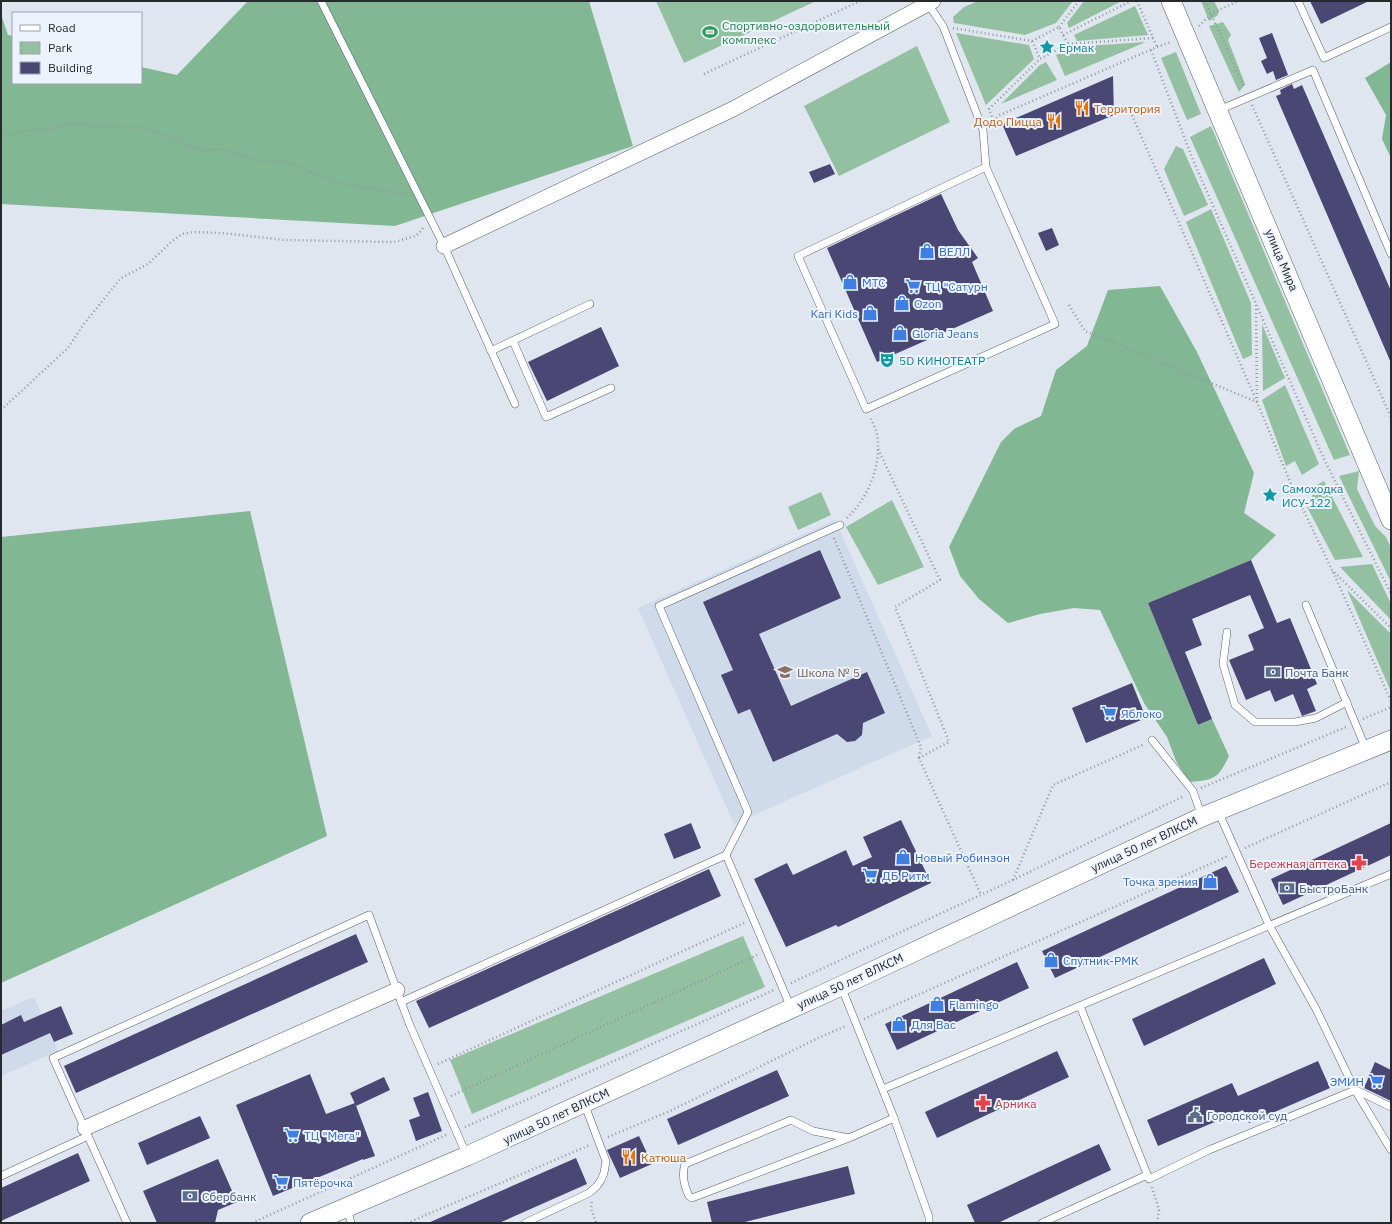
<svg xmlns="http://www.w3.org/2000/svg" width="1392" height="1224" viewBox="0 0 1392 1224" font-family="'IBM Plex Sans',sans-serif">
<rect width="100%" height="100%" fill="#dfe6ef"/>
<!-- built -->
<g fill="#cfdbea">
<path d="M835,520L932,736L734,824L638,608Z"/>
<path d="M34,997L58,1051L1,1076V1011Z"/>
</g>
<!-- green -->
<g fill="#93c0a1">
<path d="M656,1H816L684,63Z"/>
<path d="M978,1H1073L1056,23L1025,35L954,23L953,17L964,7Z"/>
<path d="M1084,1H1122L1069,28L1067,23Z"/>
<path d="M1201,1H1214L1219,11L1218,15L1209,21Z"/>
<path d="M1135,6L1148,35L1077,41L1074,35Z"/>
<path d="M1223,22L1231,35L1228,40L1245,84L1239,92L1209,26Z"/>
<path d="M956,33L1029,45L1034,59L986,105Z"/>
<path d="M1146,42L1065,76L1056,55L1072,47Z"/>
<path d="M917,46L950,122L839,176L804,106Z"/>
<path d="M1176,52L1201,114L1187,120L1161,58Z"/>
<path d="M1046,62L1057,80L1001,104L1040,65Z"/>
<path d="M1211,126L1350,455L1334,460L1190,137Z"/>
<path d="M1176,146L1183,149L1208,205L1184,216L1164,169Z"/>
<path d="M1211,209L1251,303L1252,355L1243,359L1186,222Z"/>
<path d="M1262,324L1285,378L1263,391Z"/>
<path d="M1285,385L1319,464L1302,475L1295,461L1286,466L1262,400Z"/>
<path d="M1359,471L1357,489L1375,526L1386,537L1391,548V582L1339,476Z"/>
<path d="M1324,481L1363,557L1335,560L1307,507L1314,502L1310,489Z"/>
<path d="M821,492L831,515L798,530L788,507Z"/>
<path d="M892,500L924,567L878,585L846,527Z"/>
<path d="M1372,564L1391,604V620L1340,567Z"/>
<path d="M1347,590L1391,634V692Z"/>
<path d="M743,936L765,987L472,1114L450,1060Z"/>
</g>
<!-- forest -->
<g fill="#82b793">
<path d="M248,1H589L633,146L395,226L1,204V14L8,35L13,36V83H141V67L177,75Z"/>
<path d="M1391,62V158L1382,139L1386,115L1365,78Z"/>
<path d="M1160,286L1197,352L1254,473L1244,513L1276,535L1251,560L1148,603L1198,725L1212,719L1229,756C1218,779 1214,780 1189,782L1176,761L1167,737L1144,703L1100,610L1074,608L1040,614L1008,623L979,599L960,576L949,547L1001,442L1014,429L1041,416L1056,370L1087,346L1108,290Z"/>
<path d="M250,511L327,836L1,983V537Z"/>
</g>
<!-- building -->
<g fill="#4b4775">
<path d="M1310,1H1369L1321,24Z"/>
<path d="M1272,33L1288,75L1276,80L1273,71L1267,74L1261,61L1267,58L1259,38Z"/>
<path d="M1113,76L1114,115L1016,156L1002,124Z"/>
<path d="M1292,84L1294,89L1302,85L1391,291V363L1276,96L1281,94L1280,90Z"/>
<path d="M830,164L835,174L814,183L809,172Z"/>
<path d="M941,194L958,230L978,258L972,262L993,311L877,362L827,248Z"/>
<path d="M1052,228L1059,245L1046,251L1038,233Z"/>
<path d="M601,327L619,366L547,401L528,362Z"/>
<path d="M820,550L841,598L759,634L791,706L867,672L885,713L863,723L862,735L855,741L847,742L837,734L773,762L750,709L738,714L721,675L733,670L703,602Z"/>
<path d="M1251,560L1277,623L1290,618L1317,684L1307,689L1316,711L1302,716L1293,694L1275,702L1270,690L1246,700L1229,660L1254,650L1248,635L1264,628L1250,595L1192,619L1202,645L1185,652L1212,719L1198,725L1148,603Z"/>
<path d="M1132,683L1146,718L1086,743L1072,708Z"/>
<path d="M901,820L931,883L838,927L836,925L786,947L754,879L787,863L793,875L846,850L853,866L872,857L863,837Z"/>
<path d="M691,823L701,848L674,859L664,834Z"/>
<path d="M1391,823V855L1283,905L1271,879Z"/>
<path d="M1226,866L1239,892L1055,978L1042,951Z"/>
<path d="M709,869L721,896L429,1028L416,1001Z"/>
<path d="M356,934L368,962L76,1093L64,1066Z"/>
<path d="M1264,958L1276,984L1144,1046L1132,1019Z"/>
<path d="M1017,962L1029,988L897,1050L885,1024Z"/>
<path d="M61,1006L73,1034L54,1042L50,1033L1,1055V1025L21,1015L24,1022Z"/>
<path d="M1057,1051L1069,1077L937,1138L925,1112Z"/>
<path d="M1318,1061L1330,1088L1249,1123L1243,1110L1158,1146L1147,1120L1232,1083L1238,1096Z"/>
<path d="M1375,1062L1391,1070V1101L1364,1088Z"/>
<path d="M777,1070L789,1096L678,1145L667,1119Z"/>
<path d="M310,1074L326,1114L355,1103L375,1156L363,1160V1159L273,1196L236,1105Z"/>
<path d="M384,1077L390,1090L356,1106L350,1093Z"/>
<path d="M428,1092L442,1131L416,1141L409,1120L420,1116L413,1098Z"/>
<path d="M200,1116L210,1138L147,1165L138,1143Z"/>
<path d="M639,1136L652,1164L620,1178L607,1150Z"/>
<path d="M1099,1144L1111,1170L998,1223H975L967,1205Z"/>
<path d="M78,1153L90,1181L1,1221V1188Z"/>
<path d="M576,1158L587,1184L499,1223H428Z"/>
<path d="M218,1159L237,1202L218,1210L215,1223H157L143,1191Z"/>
<path d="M848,1166L855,1194L741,1223H712L707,1202Z"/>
</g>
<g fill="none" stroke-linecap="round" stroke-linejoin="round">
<!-- service casing -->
<g stroke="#575d65" stroke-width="8">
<g id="service">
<path d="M321,1L444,246L515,404"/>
<path d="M1298,1L1324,58L1391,27"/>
<path d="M928,4L943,26L983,130L986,167L1055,324L866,409L798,256L986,167"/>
<path d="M1219,110L1313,70L1391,254"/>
<path d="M513,341L546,417L611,388"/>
<path d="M491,351L590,304"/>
<path d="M1306,605L1366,749"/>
<path d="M1227,632L1223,664L1235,705L1255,722H1295L1316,718L1347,702"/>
<path d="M1152,740L1193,791L1202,817"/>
<path d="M726,855L748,812L659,606L840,525"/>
<path d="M841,986L894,1118L929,1217V1223"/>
<path d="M401,1002L726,855L791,1008"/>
<path d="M1080,1006L1149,1179L1209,1150L1355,1090L1316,1009L1269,925L1218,811"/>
<path d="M883,1089L1391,874"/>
<path d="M1355,1090L1391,1150"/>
<path d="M1356,1090L1391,1107"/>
<path d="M849,1138L692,1198L689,1196C684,1186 682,1174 685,1164L791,1120L813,1131L849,1138L894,1118"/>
<path d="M1,1176L88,1136"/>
<path d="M347,1208L351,1223"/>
<path d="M127,1223L53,1058L369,915L409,1023L467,1156"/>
<path d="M525,1223L589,1193L597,1186L601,1180L604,1173L606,1161L584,1103"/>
<path d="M1042,1223L1147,1175"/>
</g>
</g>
<!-- minor casing -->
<g stroke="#575d65" stroke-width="16">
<g id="minor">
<path d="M444,246L733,109L933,1"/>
<path d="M85,1128L397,990"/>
</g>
</g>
<!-- tertiary casing -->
<g stroke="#575d65" stroke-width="20">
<g id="tertiary">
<path d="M1171,1L1391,520"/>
<path d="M310,1223L467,1156L841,986L1202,817L1391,740"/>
</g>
</g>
<!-- path -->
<g stroke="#92989e" stroke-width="2.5" stroke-dasharray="1 3" stroke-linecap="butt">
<path d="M1137,1L1157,47"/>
<path d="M1205,1L1245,88"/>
<path d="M1199,26L1211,14L1238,1"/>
<path d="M1059,27L1079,1"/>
<path d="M953,28L1032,41L1059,27L1068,44L1040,59L989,109L993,120"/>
<path d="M1063,35L1131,1"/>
<path d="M1032,41L1040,59"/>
<path d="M1068,44L1153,38"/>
<path d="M1151,50L1193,160L1324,459L1391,594"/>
<path d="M704,74L860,1"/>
<path d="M1252,105L1391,417"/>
<path d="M1132,115L1257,402"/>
<path d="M990,123L1000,115L1157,47L1171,42"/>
<path d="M1,137L30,130H44L74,123L91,126L147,128L178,140L189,146L206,150L222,149L255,160L284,162L342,184L408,195"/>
<path d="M1069,305L1085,331L1257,402L1291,484L1332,570L1391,628"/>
<path d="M1256,305L1257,400"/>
<path d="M1,410L68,348L83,325L121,278L148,264L170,243L182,234L193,232L222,233L285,240L394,242L416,236L424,227"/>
<path d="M878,449L940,580L895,607L949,742L919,758L981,895"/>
<path d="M847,518C869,497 882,464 877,434C876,428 872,422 870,417"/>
<path d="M834,538L921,747L919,758"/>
<path d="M1333,572L1391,701"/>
<path d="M1363,719L1391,707"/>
<path d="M1201,788L1346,727"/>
<path d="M1245,848L1391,782"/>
<path d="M1013,880L1053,785L1145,744"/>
<path d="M791,983L1013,880L1184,796"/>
<path d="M864,1019L1228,856"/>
<path d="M438,1064L744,923"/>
<path d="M451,1096L757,955"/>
<path d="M465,1127L774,990"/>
<path d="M608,1137L670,1111L816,1039L846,1026"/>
<path d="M1152,1187L1159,1210L1157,1223"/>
<path d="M592,1202L591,1208L596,1223"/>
<path d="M252,1223L448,1134"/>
<path d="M407,1223L590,1145"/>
</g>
<!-- service -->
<use href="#service" stroke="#fff" stroke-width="7"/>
<!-- minor -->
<use href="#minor" stroke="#fff" stroke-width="15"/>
<!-- tertiary -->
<use href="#tertiary" stroke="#fff" stroke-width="19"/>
</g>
<!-- icons -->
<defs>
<g id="stadium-bare" transform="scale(1.2)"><path d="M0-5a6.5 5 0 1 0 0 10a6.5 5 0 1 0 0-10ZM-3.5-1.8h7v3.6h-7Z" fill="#2e9e5b" stroke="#ecf3fc" stroke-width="2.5" paint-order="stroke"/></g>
<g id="sight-bare" transform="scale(1.2)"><path d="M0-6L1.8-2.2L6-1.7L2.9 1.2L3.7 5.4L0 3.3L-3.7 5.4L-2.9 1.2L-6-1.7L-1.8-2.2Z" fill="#0f9aa8" stroke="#ecf3fc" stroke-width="2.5" paint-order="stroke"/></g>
<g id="restaurant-bare" transform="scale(1.2)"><path d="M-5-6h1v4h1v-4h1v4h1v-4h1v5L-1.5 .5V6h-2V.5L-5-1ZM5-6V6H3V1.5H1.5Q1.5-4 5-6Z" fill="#e8710a" stroke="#ecf3fc" stroke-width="2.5" paint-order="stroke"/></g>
<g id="shop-bare" transform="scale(1.2)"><path d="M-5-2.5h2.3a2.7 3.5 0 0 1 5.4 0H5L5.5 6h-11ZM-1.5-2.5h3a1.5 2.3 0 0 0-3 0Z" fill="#3f7fe0" stroke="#ecf3fc" stroke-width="2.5" paint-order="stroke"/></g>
<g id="supermarket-bare" transform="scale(1.2)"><path d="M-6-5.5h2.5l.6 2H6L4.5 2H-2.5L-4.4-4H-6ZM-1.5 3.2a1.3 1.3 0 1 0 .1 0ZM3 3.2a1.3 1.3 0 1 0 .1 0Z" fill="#3f7fe0" stroke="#ecf3fc" stroke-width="2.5" paint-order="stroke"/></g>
<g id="theatre-bare" transform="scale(1.2)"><path d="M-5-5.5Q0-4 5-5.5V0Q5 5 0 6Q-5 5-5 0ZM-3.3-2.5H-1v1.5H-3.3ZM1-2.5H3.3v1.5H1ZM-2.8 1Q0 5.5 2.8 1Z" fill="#0f9aa8" stroke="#ecf3fc" stroke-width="2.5" paint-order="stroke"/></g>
<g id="school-bare" transform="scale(1.2)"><path d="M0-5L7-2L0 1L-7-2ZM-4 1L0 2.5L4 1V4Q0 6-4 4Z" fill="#8d6e63" stroke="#ecf3fc" stroke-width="2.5" paint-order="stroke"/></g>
<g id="bank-bare" transform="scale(1.2)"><path d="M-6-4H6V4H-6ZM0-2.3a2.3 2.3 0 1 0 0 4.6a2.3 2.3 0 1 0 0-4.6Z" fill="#5c6f8a" stroke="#ecf3fc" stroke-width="2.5" paint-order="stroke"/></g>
<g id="pharmacy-bare" transform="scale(1.2)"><path d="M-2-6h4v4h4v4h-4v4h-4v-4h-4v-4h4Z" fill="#e0444e" stroke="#ecf3fc" stroke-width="2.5" paint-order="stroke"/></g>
<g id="civic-bare" transform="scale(1.2)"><path d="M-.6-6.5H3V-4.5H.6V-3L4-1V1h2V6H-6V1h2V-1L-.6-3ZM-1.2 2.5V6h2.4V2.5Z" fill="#5c6f8a" stroke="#ecf3fc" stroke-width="2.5" paint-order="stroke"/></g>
</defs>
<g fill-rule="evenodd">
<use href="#stadium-bare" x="710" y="32"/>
<use href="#sight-bare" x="1047" y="47"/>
<use href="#restaurant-bare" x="1082" y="108"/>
<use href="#restaurant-bare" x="1054" y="121"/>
<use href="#shop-bare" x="927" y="251"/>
<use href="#shop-bare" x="850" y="282"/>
<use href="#supermarket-bare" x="913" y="286"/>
<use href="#shop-bare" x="902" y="303"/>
<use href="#shop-bare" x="870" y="313"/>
<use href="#shop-bare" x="900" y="333"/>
<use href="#theatre-bare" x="887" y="360"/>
<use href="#sight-bare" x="1270" y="495"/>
<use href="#school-bare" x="785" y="672"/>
<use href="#bank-bare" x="1273" y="672"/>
<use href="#supermarket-bare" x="1109" y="713"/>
<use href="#shop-bare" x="903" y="857"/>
<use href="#pharmacy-bare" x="1359" y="863"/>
<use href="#supermarket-bare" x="870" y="875"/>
<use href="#shop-bare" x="1210" y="881"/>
<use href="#bank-bare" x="1287" y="888"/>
<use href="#shop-bare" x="1051" y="960"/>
<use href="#shop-bare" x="937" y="1004"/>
<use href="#shop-bare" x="899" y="1024"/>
<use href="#supermarket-bare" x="1376" y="1081"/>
<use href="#pharmacy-bare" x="983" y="1103"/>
<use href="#civic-bare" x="1195" y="1115"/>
<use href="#supermarket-bare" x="292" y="1135"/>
<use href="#restaurant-bare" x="629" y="1157"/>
<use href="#supermarket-bare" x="281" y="1182"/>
<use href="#bank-bare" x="190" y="1196"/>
</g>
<g text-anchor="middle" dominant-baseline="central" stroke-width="4" stroke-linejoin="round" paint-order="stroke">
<!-- leisure labels -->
<g font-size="12" fill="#27864d" stroke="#ecf3fc" text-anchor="start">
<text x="722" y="25">Спортивно-оздоровительный<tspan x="722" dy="14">комплекс</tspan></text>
</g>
<!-- culture labels -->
<g font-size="12" fill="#0d838f" stroke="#ecf3fc" text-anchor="start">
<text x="1059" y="47">Ермак</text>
<text x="899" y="360">5D КИНОТЕАТР</text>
<text x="1282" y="488">Самоходка<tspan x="1282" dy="14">ИСУ-122</tspan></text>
</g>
<!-- food labels -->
<g font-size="12" fill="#c56008" stroke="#ecf3fc" text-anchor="start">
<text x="1094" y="108">Территория</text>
<text x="1042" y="121" text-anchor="end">Додо Пицца</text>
<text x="641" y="1157">Катюша</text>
</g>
<!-- shop labels -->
<g font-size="12" fill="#366cbe" stroke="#ecf3fc" text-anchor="start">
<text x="939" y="251">ВЕЛЛ</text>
<text x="862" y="282">МТС</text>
<text x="925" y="286">ТЦ "Сатурн</text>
<text x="914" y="303">Ozon</text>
<text x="858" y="313" text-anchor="end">Kari Kids</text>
<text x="912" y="333">Gloria Jeans</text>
<text x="1121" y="713">Яблоко</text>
<text x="915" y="857">Новый Робинзон</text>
<text x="882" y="875">ДБ Ритм</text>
<text x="1198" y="881" text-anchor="end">Точка зрения</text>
<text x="1063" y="960">Спутник-РМК</text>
<text x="949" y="1004">Flamingo</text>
<text x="911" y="1024">Для Вас</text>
<text x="1364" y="1081" text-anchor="end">ЭМИН</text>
<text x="304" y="1135">ТЦ "Мега"</text>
<text x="293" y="1182">Пятёрочка</text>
</g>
<!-- street labels -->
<g font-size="12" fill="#272a2d" stroke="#ecf3fc">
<text transform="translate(1282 260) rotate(67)">улица Мира</text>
<text transform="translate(1144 844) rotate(-25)">улица 50 лет ВЛКСМ</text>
<text transform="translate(850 981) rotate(-25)">улица 50 лет ВЛКСМ</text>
<text transform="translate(556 1116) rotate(-25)">улица 50 лет ВЛКСМ</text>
</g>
<!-- education labels -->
<g font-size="12" fill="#785e54" stroke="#ecf3fc" text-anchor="start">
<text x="797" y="672">Школа № 5</text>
</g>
<!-- service labels -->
<g font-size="12" fill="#4e5e75" stroke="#ecf3fc" text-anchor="start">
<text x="1285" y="672">Почта Банк</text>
<text x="1299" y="888">БыстроБанк</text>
<text x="1207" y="1115">Городской суд</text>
<text x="202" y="1196">Сбербанк</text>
</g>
<!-- health labels -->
<g font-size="12" fill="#be3a42" stroke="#ecf3fc" text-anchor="end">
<text x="1347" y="863">Бережная аптека</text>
<text x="995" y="1103" text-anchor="start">Арника</text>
</g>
</g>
<!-- border -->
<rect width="1392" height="1224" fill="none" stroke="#272a2d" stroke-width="4"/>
<!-- legend -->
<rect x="12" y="12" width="130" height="72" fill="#ecf3fc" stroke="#9da3a9"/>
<rect x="20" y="25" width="20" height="6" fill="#ffffff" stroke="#9da3a9"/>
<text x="48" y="32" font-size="12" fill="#272a2d">Road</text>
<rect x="20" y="42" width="20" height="12" fill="#93c0a1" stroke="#9da3a9"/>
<text x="48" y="52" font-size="12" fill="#272a2d">Park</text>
<rect x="20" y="62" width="20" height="12" fill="#4b4775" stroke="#9da3a9"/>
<text x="48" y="72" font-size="12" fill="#272a2d">Building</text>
</svg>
